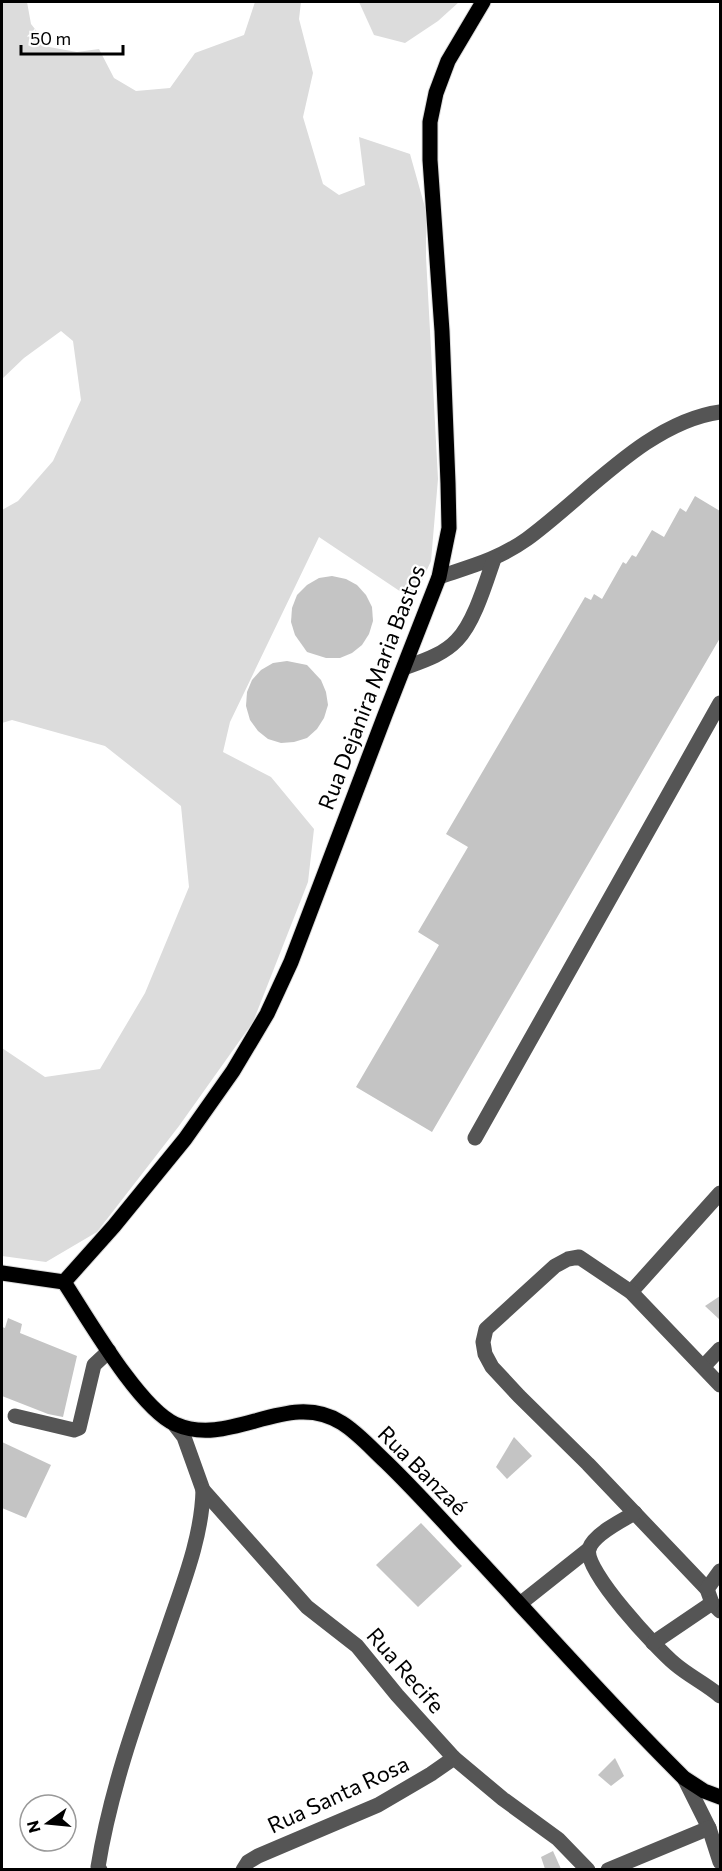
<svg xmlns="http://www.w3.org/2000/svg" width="722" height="1871" viewBox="0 0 722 1871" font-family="Commissioner,sans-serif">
<rect width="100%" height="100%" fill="#fff"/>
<!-- green -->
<g fill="#dcdcdc">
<path d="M2,2H27L31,24L49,47L77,52L99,49L114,78L136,91L170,88L195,53L244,35L255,2H301L299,19L313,73L303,117L323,184L339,195L365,185L359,137L410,154L426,211V257L438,479L431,561L413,600L319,537L230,722L223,752L271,777L314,829L308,882L253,1022L179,1126L97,1232L46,1262L2,1256V1048L45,1077L100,1069L145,993L189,887L181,806L105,746L12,720L2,723V510L18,501L53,461L81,400L73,341L61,331L24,358L2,379Z"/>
<path d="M359,2H459L438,21L405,43L374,35Z"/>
</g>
<!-- building -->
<g fill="#c4c4c4">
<path d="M695,496L720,511V638L432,1132L356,1087L439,945L418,932L468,847L446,834L585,597L591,600L594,594L602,599L623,562L626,564L632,555L636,557L652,530L664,537L680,508L686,512Z"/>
<path d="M332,576L346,579L357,585L366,595L372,607L373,621L369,634L362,645L352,653L340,658H326L307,652L295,635L291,622L292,608L297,595L307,585L319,578Z"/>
<path d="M287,661L307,665L321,680L326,692L328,705L324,718L317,729L307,738L294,742L281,743L268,739L258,731L250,720L246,706L247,692L252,680L261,670L273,663Z"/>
<path d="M720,1296V1320L705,1306Z"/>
<path d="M8,1318L22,1324L20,1333L77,1356L63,1417L48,1414L2,1396V1327L5,1328Z"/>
<path d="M514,1437L532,1456L507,1479L496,1467Z"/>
<path d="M2,1442L51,1465L26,1518L2,1508Z"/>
<path d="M421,1523L462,1566L418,1607L376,1565Z"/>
<path d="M615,1758L624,1776L611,1786L598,1775Z"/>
<path d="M553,1851L561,1869H545L541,1857Z"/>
</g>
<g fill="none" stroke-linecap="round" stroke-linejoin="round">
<!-- major casing -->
<g stroke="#dbdbdb" stroke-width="17">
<g id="major">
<path d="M2,1273L64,1282"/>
<path d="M64,1282L114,1226L185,1139L233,1071L267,1014L291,962L385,715L439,577L449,528L448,483L442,331L430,160V122L436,93L448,61L483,2"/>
<path d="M64,1282C87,1317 139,1408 175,1424C231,1449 288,1388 342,1423C358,1433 372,1449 386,1462C414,1489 440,1518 467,1547C539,1624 609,1704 684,1778L704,1791L720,1797"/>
</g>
</g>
<!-- minor -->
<g stroke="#555" stroke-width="15">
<path d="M439,577C472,566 499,559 527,539C586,496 647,422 720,412"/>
<path d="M404,668C423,661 443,655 457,640C474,623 486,582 494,559"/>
<path d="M475,1138L720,703"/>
<path d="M631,1292L720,1193"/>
<path d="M704,1366L720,1349"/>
<path d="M720,1385L631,1292L579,1257L568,1259L555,1266L486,1329L483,1342L485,1354L492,1367L519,1396L588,1464L707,1589L712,1603L720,1611"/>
<path d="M15,1416L74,1430L79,1428L94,1365L109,1351"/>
<path d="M174,1424L184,1437L203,1490L307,1607L357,1646L397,1695L454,1758L503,1799L558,1839L588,1870"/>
<path d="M635,1513C622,1520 593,1535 589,1549C583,1570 658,1650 675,1664C689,1676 706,1684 720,1696"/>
<path d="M707,1589L720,1571"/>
<path d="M521,1603L589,1549"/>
<path d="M653,1643L712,1603"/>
<path d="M684,1778L709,1828L720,1862"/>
<path d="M100,1870L98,1867C111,1786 140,1708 167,1631C182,1586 202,1538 203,1490"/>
<path d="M243,1870L248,1862L258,1856L378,1805L431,1774L454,1758"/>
<path d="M608,1870L709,1828"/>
</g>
<!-- major -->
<use href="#major" stroke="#000" stroke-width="15"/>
</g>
<g text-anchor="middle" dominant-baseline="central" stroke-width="4.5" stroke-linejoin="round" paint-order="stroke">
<!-- street labels -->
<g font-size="22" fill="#000" stroke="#fff">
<text transform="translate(371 687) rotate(-69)">Rua Dejanira Maria Bastos</text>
<text transform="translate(423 1470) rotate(45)">Rua Banzaé</text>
<text transform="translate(406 1670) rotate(49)">Rua Recife</text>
<text transform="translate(338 1794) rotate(-25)">Rua Santa Rosa</text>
</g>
</g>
<!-- border -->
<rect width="722" height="1871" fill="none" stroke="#000000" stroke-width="6"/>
<!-- north arrow -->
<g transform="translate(48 1823) rotate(255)"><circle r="28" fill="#ffffff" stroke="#999999" stroke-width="1.5"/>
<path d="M0-4.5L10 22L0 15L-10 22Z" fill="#000000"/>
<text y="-9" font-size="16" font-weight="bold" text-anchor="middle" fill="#000000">N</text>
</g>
<!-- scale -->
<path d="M21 45v9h102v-9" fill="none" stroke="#000000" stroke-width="3"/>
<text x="30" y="45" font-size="18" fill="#000000" stroke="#ffffff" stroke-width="4.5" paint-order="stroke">50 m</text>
</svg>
